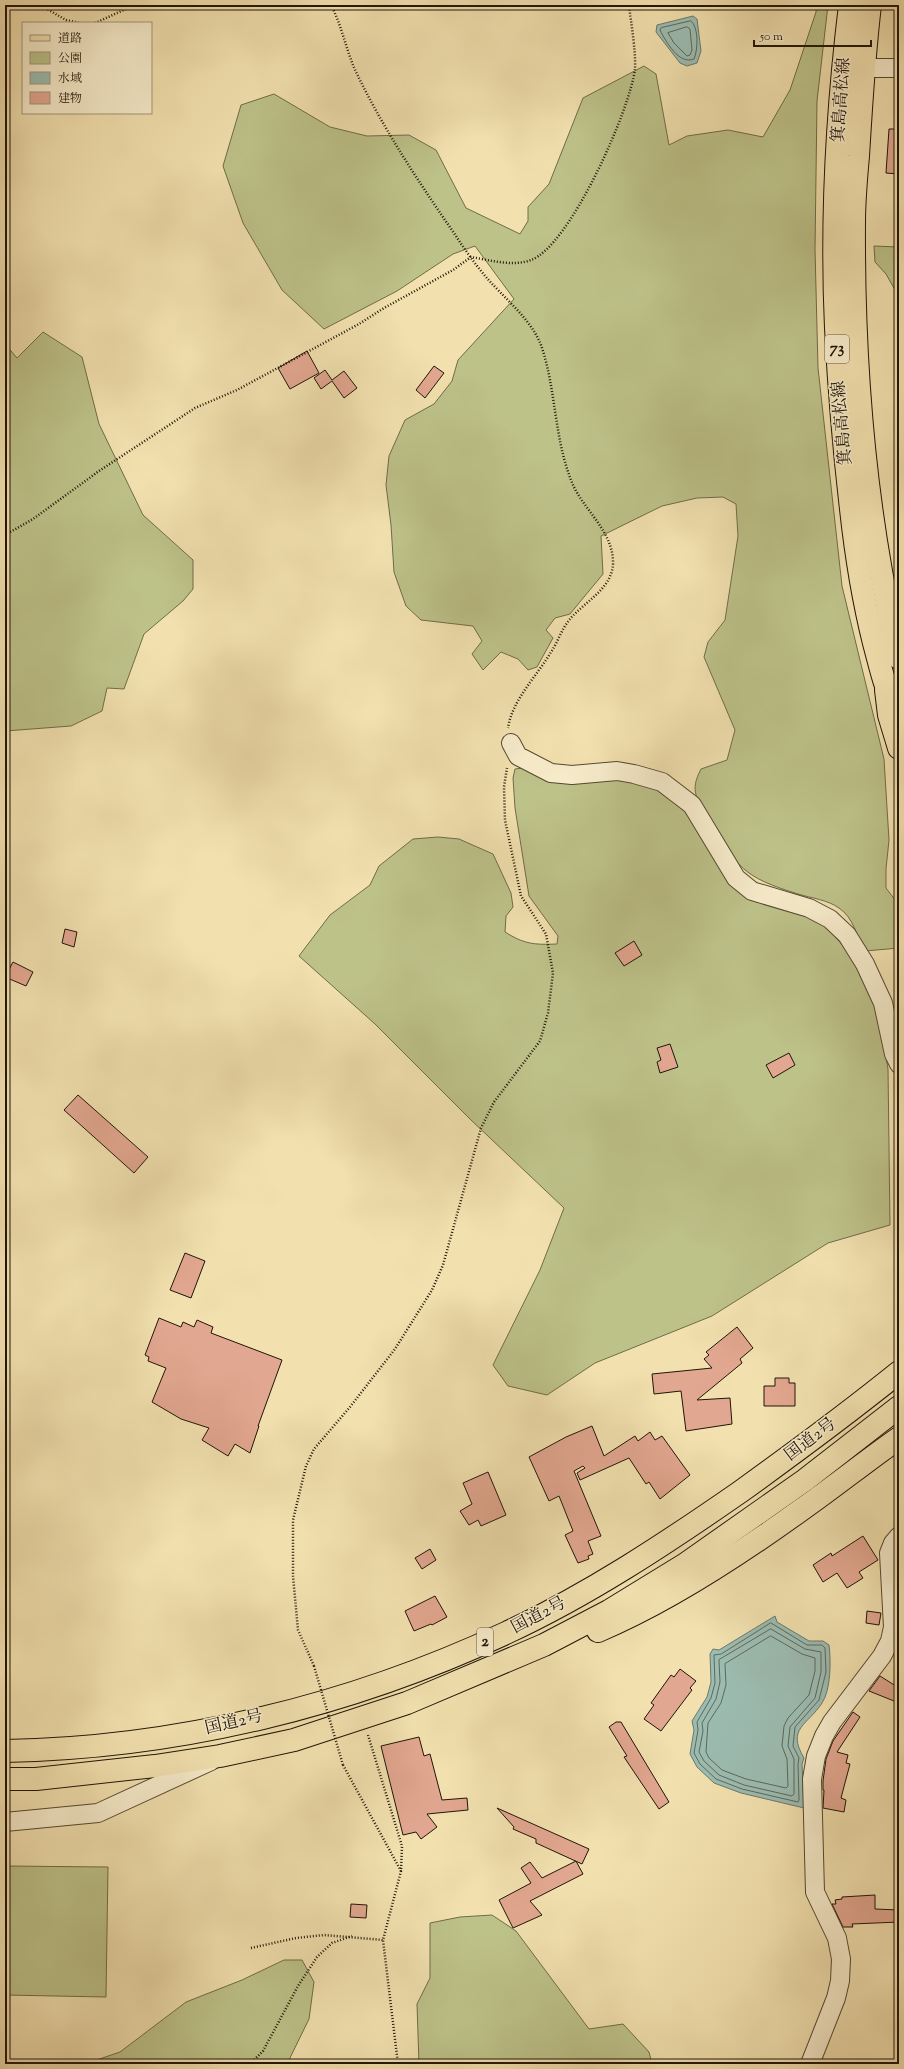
<svg xmlns="http://www.w3.org/2000/svg" width="904" height="2069" viewBox="0 0 904 2069" font-family="'Sorts Mill Goudy','Noto Serif JP',serif">
<rect width="100%" height="100%" fill="#f2e1af"/>
<filter id="stains"><feTurbulence type="fractalNoise" baseFrequency=".005" numOctaves="4"/><feColorMatrix values="0 0 0 0 .2 0 0 0 0 .09 0 0 0 0 .02 0 0 0 .5 -.17"/></filter>
<radialGradient id="worn" r=".72"><stop offset=".6" stop-color="#630" stop-opacity="0"/><stop offset="1" stop-color="#630" stop-opacity=".3"/></radialGradient>
<!-- green -->
<g fill="#bdc289" stroke="#6e6c48">
<path d="M816,5H828L817,101L815,249L818,368L842,586L884,759L889,840L886,869V888L899,905V948L865,951C856,936 854,918 839,908C828,900 811,898 798,894C743,877 737,868 709,819C697,798 689,792 701,769L727,760L735,730L704,657L708,642L725,620L738,536L736,504L723,497L697,498L662,506L601,536L603,574L570,614L555,618L546,630L553,638L537,667L528,670L518,659L501,652L483,670L472,654L482,641L473,626L421,620L406,606L394,572L391,525L386,485L389,456L405,420L434,404L452,381L458,360L514,299L475,246L453,254L397,291L324,329L282,290L243,223L223,166L241,105L274,94L330,127L367,136L409,135L436,150L466,208L520,234L528,221V207L549,184L583,98L644,66L656,74L669,145L687,136L728,130L763,137L790,90L816,12Z"/>
<path d="M874,246L899,247V297L886,274L875,262Z"/>
<path d="M43,332L82,357L99,424L143,515L193,560V589L183,601L144,634L124,689L107,688L102,711L71,726L5,731V344L17,358Z"/>
<path d="M522,768L634,780L670,795L685,809L733,882L810,915L823,923L859,964L879,1015L888,1069L890,1225L828,1243L712,1316L595,1363L547,1395L508,1386L493,1365L540,1270L564,1208L471,1120L375,1024L299,956L330,915L370,885L379,866L413,839L438,837L459,839L493,854L511,893L513,907L506,916L505,932C524,944 534,945 557,944L558,936L529,896L515,808L513,778L515,769Z"/>
<path d="M5,1866L108,1867L106,1997L5,1995Z"/>
<path d="M492,1915L516,1931L589,2029L623,2024L649,2052L652,2064H419L417,2004L430,1978V1923L460,1917Z"/>
<path d="M284,1960H302L314,1982L309,2019L287,2064H85L120,2052L186,2002L242,1980Z"/>
</g>
<!-- water -->
<g fill="#9cbcb1" stroke="#6a796d">
<path d="M693,16L697,19L701,51L697,63L687,66L680,63L656,32L657,25Z"/>
<path d="M775,1616L777,1622L809,1641H823L829,1645C831,1660 831,1690 822,1703C808,1725 786,1728 804,1758L802,1764L804,1808L741,1793L714,1783L697,1767L690,1754L694,1730L692,1721L707,1697L711,1682L710,1654L713,1649L719,1650Z"/>
</g>
<g fill="none" stroke-linecap="round" stroke-linejoin="round">
<!-- shore -->
<g stroke="#5e685c" stroke-width="1">
<path d="M691,21C699,27 698,50 694,59C679,65 666,42 660,30L661,28Z"/>
<path d="M687,27L690,29L692,50L690,55L687,56L674,43L668,33Z"/>
<path d="M771,1623L807,1645H822L825,1648L826,1672L819,1700L795,1727L793,1746L799,1758L798,1764L799,1800L798,1802L742,1789L716,1779L700,1764L694,1753L698,1730L697,1722L711,1698L715,1683L714,1655L721,1654Z"/>
<path d="M771,1629L805,1649L821,1652V1672L815,1698L790,1727L788,1746L794,1759V1794L792,1796L744,1785L719,1775L704,1761L699,1752L703,1731L702,1723L716,1699L720,1682L719,1660Z"/>
<path d="M771,1636L802,1654L815,1658V1671L809,1695L788,1718L784,1726L782,1746L787,1759L788,1786L786,1788L746,1779L722,1770L709,1758L706,1752L708,1723L721,1703L726,1685L725,1664Z"/>
</g>
</g>
<!-- building -->
<g fill="#e2a790" stroke="#201508">
<path d="M889,129H899V174L886,173Z"/>
<path d="M307,351L319,373L290,389L278,368Z"/>
<path d="M434,366L444,373L425,398L416,390Z"/>
<path d="M325,370L332,380L344,371L357,388L344,398L332,381L321,389L314,378Z"/>
<path d="M65,929L77,932L74,947L62,943Z"/>
<path d="M634,941L642,955L624,966L615,953Z"/>
<path d="M13,962L33,972L26,986L5,977Z"/>
<path d="M670,1044L678,1067L660,1073L657,1062L661,1060L657,1048Z"/>
<path d="M789,1053L795,1065L773,1078L766,1065Z"/>
<path d="M78,1095L148,1157L134,1173L64,1110Z"/>
<path d="M185,1253L205,1261L191,1298L170,1290Z"/>
<path d="M159,1318L181,1327L183,1322L194,1327L197,1320L213,1327L211,1333L282,1360L258,1426H259L250,1453L235,1444L228,1456L202,1440L209,1428L181,1419L152,1402L166,1368L148,1361L149,1357L145,1355Z"/>
<path d="M737,1327L753,1348L740,1359L742,1363L697,1400L730,1398L732,1424L686,1431L681,1391L654,1394L652,1374L712,1368L704,1359L709,1355L706,1352Z"/>
<path d="M775,1378H789V1383H795V1406H764V1386H775Z"/>
<path d="M592,1426L604,1456L635,1436L638,1441L650,1432L655,1440L662,1436L690,1475L660,1499L649,1482L646,1484L629,1458L580,1480L577,1473L585,1468L583,1466L574,1471L601,1536L588,1541L593,1554L588,1556L589,1559L578,1563L565,1535L573,1531L559,1496L549,1501L529,1457L566,1437Z"/>
<path d="M488,1472L506,1515L481,1526L478,1520L469,1525L460,1511L472,1504L463,1483Z"/>
<path d="M863,1536L878,1560L859,1572L863,1578L847,1588L837,1573L823,1582L813,1565L831,1553L832,1556Z"/>
<path d="M430,1549L436,1560L422,1569L415,1558Z"/>
<path d="M435,1596L447,1617L432,1625L431,1624L414,1631L405,1611Z"/>
<path d="M867,1611L881,1613L879,1625L866,1623Z"/>
<path d="M680,1669L696,1681L690,1688L692,1690L661,1731L644,1719L654,1705L651,1703L671,1675L674,1677Z"/>
<path d="M880,1676L899,1688V1703L869,1691Z"/>
<path d="M853,1712L860,1717L837,1752L848,1755L846,1763L850,1764L841,1798L846,1800L844,1812L823,1808L824,1790H823V1781L826,1759L833,1741Z"/>
<path d="M616,1722H621L669,1802L659,1809L624,1757L627,1756L609,1727Z"/>
<path d="M419,1737L424,1756L430,1754L442,1800L467,1798L468,1810L427,1814L437,1827L421,1839L416,1832L403,1835L381,1746Z"/>
<path d="M497,1808L589,1849L582,1864L536,1843V1839L513,1829L514,1827Z"/>
<path d="M576,1861L583,1874L530,1901L542,1915L513,1928L499,1900L531,1883L521,1868L530,1862L542,1878Z"/>
<path d="M875,1895V1909L899,1910V1922L852,1924L853,1927H843L832,1904H836L835,1900L842,1899V1897Z"/>
<path d="M351,1904L367,1905L366,1918L350,1917Z"/>
</g>
<g fill="none" stroke-linecap="round" stroke-linejoin="round">
<!-- minor casing -->
<g stroke="#544832" stroke-width="20">
<g id="minor">
<path d="M863,68H899"/>
<path d="M511,743L518,756L551,773L572,775L617,771L634,774L662,782L692,805L736,878L752,891L809,908L830,919L847,935L865,964L883,1003L894,1054L899,1064"/>
<path d="M5,1822L98,1813L211,1761"/>
<path d="M810,2064L836,1998L840,1981L841,1959L837,1938L815,1892L812,1779L816,1756L824,1736L832,1722L882,1656L890,1641L893,1627L889,1553L893,1543L899,1536"/>
</g>
</g>
<!-- major casing -->
<g stroke="#201508" stroke-width="24">
<g id="major">
<path d="M850,5C837,112 831,221 836,328C839,389 844,449 851,509C856,555 863,599 874,643C880,665 884,686 895,707"/>
<path d="M870,5C864,55 861,106 858,156C856,178 854,201 854,222C853,369 865,516 899,658"/>
</g>
</g>
<!-- highway casing -->
<g stroke="#201508" stroke-width="24">
<g id="highway">
<path d="M886,690L889,715L899,748"/>
<path d="M598,1631C667,1602 740,1554 801,1510C834,1487 866,1461 899,1438"/>
<path d="M5,1751C177,1748 350,1706 506,1633C588,1595 665,1544 740,1492C794,1453 847,1414 899,1372"/>
<path d="M5,1779H36L155,1766L220,1756L294,1740L407,1703L544,1645L609,1611L684,1565L805,1480L899,1407"/>
</g>
</g>
<!-- path -->
<g stroke="#201508" stroke-width="2.5" stroke-dasharray="1 2" stroke-linecap="butt">
<path d="M40,5L66,20L80,23"/>
<path d="M331,5C342,26 346,50 356,72C384,130 420,184 456,236C465,250 475,264 486,277C504,298 531,319 541,345C556,388 554,437 571,480C581,508 612,529 613,561C614,588 585,601 570,619C562,628 558,642 551,652C537,676 512,700 508,728"/>
<path d="M95,23L135,5"/>
<path d="M5,535L33,519L99,471L195,408L237,390L359,324L384,308L453,270L471,257C489,260 513,267 531,260C570,246 630,110 635,69C636,51 631,23 629,5"/>
<path d="M314,1666L298,1630L293,1576V1520L306,1466L314,1449L350,1407L395,1349L432,1290L443,1265L481,1128L494,1102L540,1041L548,1013L553,973L546,934L521,896L505,820L504,787L507,768"/>
<path d="M368,1735L402,1846L401,1871L383,1940L398,2064"/>
<path d="M343,1765L401,1871"/>
<path d="M251,1948L296,1938L324,1935L383,1940"/>
<path d="M250,2064L263,2051L298,1986L317,1957L332,1943L352,1936"/>
</g>
<!-- minor -->
<use href="#minor" stroke="#f7eccb" stroke-width="18"/>
<!-- major -->
<use href="#major" stroke="#f2e1af" stroke-width="22"/>
<!-- highway -->
<use href="#highway" stroke="#f2e1af" stroke-width="22"/>
<!-- path-bridge -->
<path stroke="#201508" stroke-width="2.5" stroke-dasharray="1 2" stroke-linecap="butt" d="M314,1666L343,1765"/>
</g>
<g text-anchor="middle" dominant-baseline="central" stroke-width="3" stroke-linejoin="round" paint-order="stroke">
<!-- shield labels -->
<g fill="#f7eccb" stroke="#605642" stroke-width="1">
<rect x="825" y="335" width="24" height="28" rx="3"/>
<rect x="477" y="1628" width="16" height="28" rx="3"/>
</g>
<g font-size="16" font-weight="bold" fill="#201508">
<text x="837" y="349">73</text>
<text x="485" y="1642">2</text>
</g>
<!-- street labels -->
<g font-size="17" fill="#201508" stroke="#f7eccb">
<text transform="translate(842 100) rotate(-86)">箕島高松線</text>
<text transform="translate(843 423) rotate(-95)">箕島高松線</text>
<text transform="translate(811 1440) rotate(-37)">国道2号</text>
<text transform="translate(539 1616) rotate(-28)">国道2号</text>
<text transform="translate(234 1723) rotate(-13)">国道2号</text>
</g>
</g>
<!-- margin -->
<rect width="904" height="2069" fill="none" stroke="#f2e1af" stroke-width="20"/>
<rect x="6" y="6" width="892" height="2057" fill="none" stroke="#201508" stroke-width="2"/>
<rect x="10" y="10" width="884" height="2049" fill="none" stroke="#201508"/>
<!-- legend -->
<rect x="22" y="22" width="130" height="92" fill="#f7eccb" stroke="#a1967d"/>
<rect x="30" y="35" width="20" height="6" fill="#f2e1af" stroke="#a1967d"/>
<text x="58" y="42" font-size="12" fill="#201508">道路</text>
<rect x="30" y="52" width="20" height="12" fill="#bdc289" stroke="#a1967d"/>
<text x="58" y="62" font-size="12" fill="#201508">公園</text>
<rect x="30" y="72" width="20" height="12" fill="#9cbcb1" stroke="#a1967d"/>
<text x="58" y="82" font-size="12" fill="#201508">水域</text>
<rect x="30" y="92" width="20" height="12" fill="#e2a790" stroke="#a1967d"/>
<text x="58" y="102" font-size="12" fill="#201508">建物</text>
<!-- scale -->
<path d="M754 40v6h117v-6" fill="none" stroke="#201508" stroke-width="2"/>
<text x="760" y="40" font-size="12" fill="#201508" stroke="#f7eccb" stroke-width="3" paint-order="stroke">50 m</text>
<rect width="100%" height="100%" filter="url(#stains)"/>
<rect width="100%" height="100%" fill="url(#worn)"/>
</svg>
